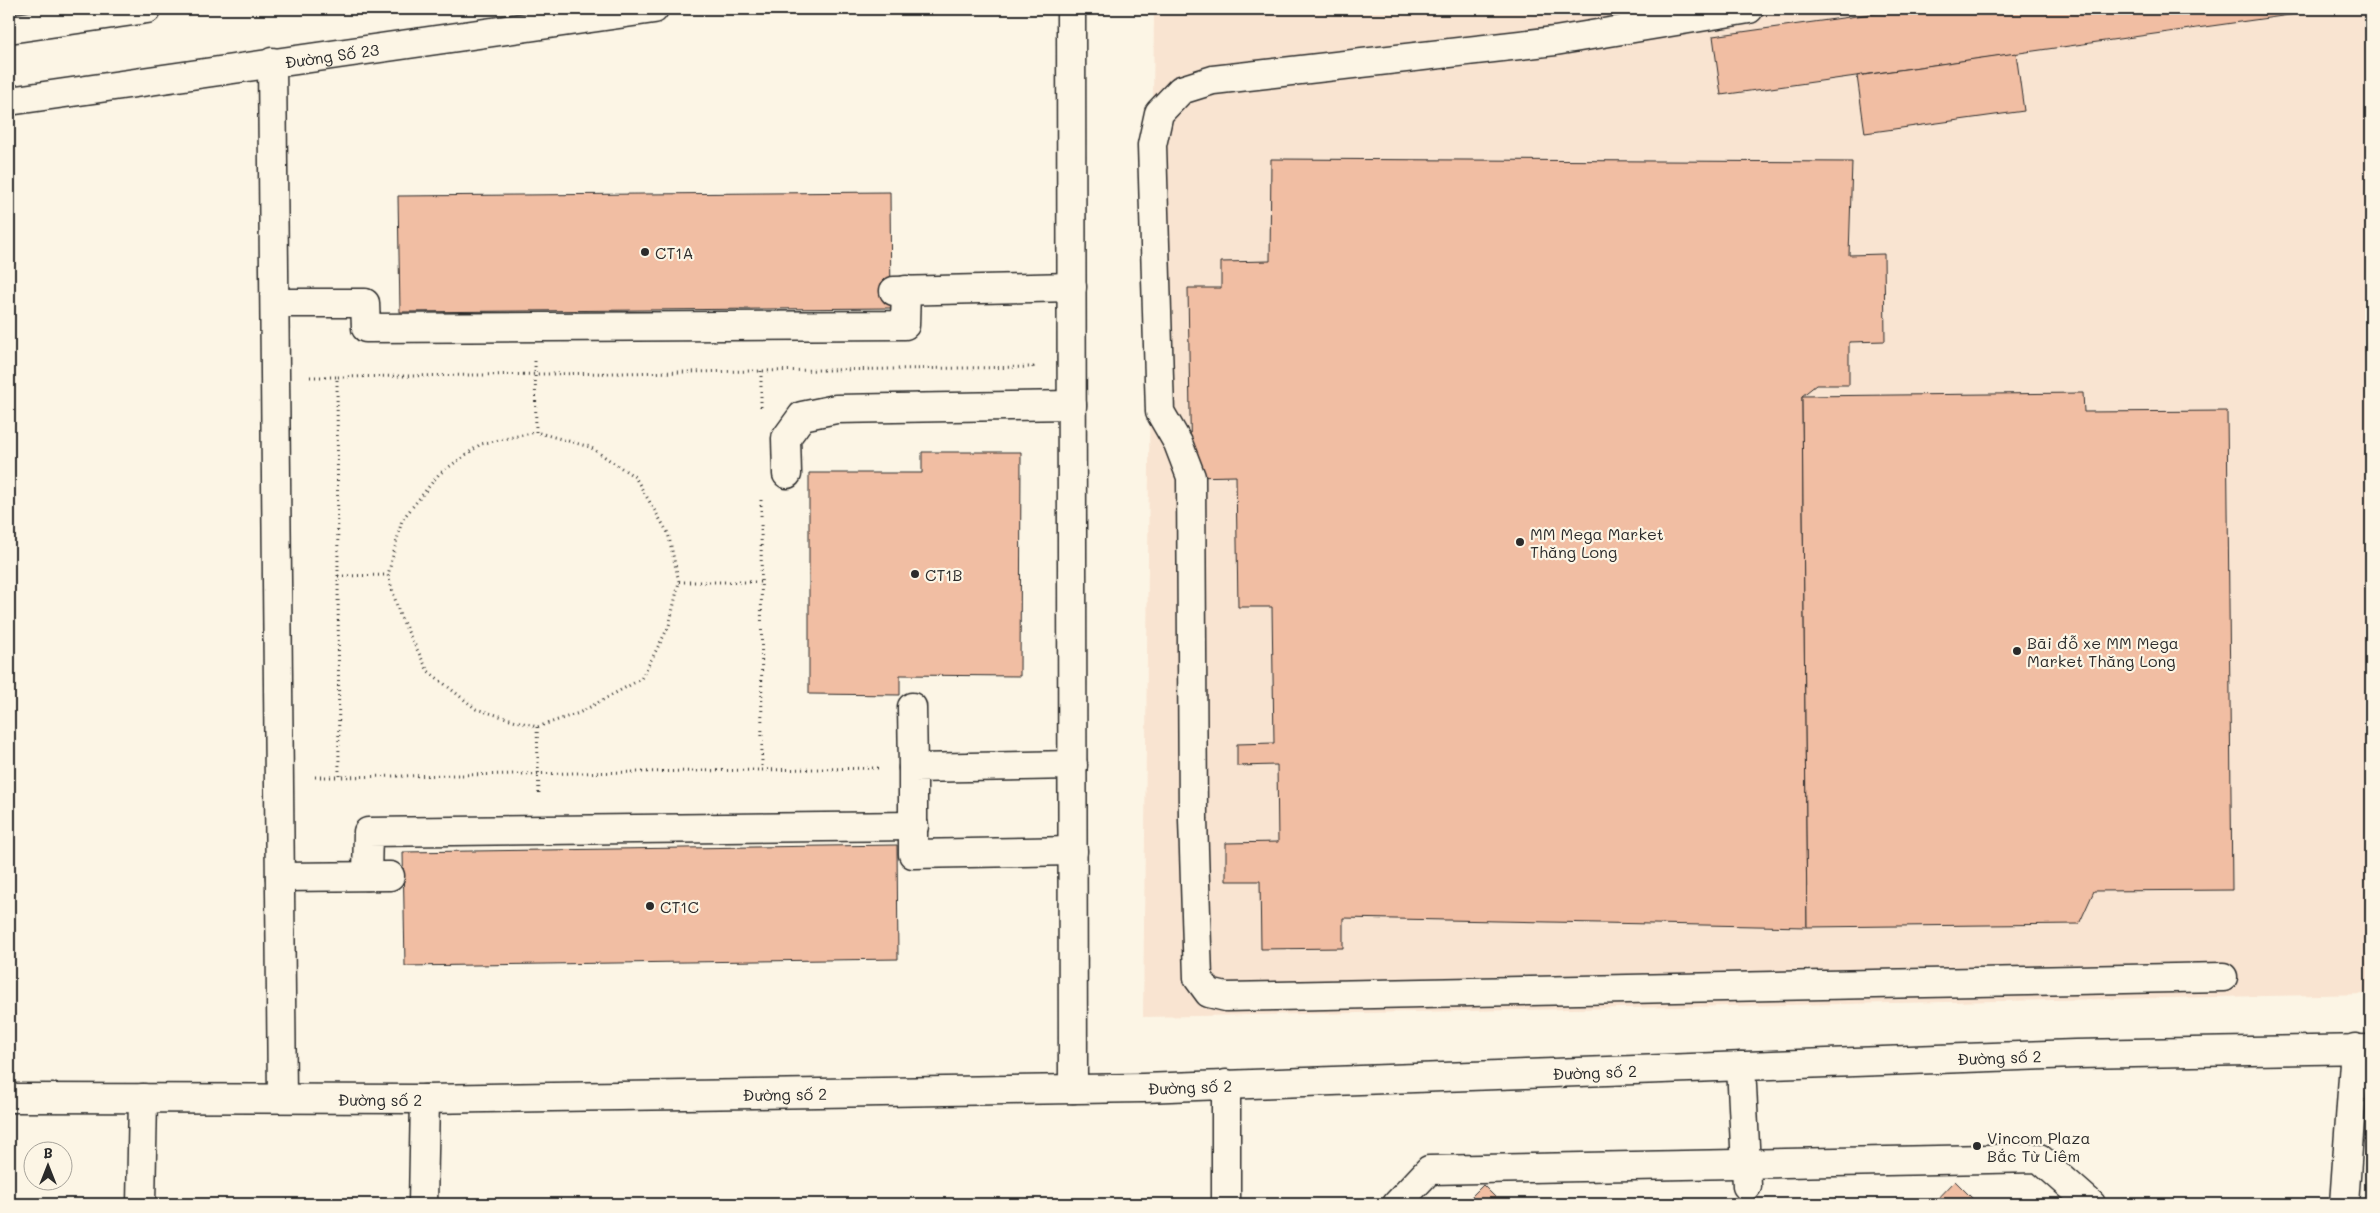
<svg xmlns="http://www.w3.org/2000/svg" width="2380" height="1213" viewBox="0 0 2380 1213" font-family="Mali,sans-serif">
<rect width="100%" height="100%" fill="#fcf5e5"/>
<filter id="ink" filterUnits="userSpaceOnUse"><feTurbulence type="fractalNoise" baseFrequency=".02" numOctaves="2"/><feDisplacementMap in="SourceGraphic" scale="10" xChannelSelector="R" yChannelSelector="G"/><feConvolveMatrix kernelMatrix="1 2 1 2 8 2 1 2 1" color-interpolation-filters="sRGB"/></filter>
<g filter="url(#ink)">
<!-- built -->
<path fill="#f9e4d1" d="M1176,9H2371V994L1143,1017L1154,12Z"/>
<!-- building -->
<g fill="#f1bea3" stroke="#2b2b2b">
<path d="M1907,9H2324L2325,10L1721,95L1713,36Z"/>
<path d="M2016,53L2024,111L1865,133L1857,76Z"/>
<path d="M1271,159L1852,162L1849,255L1884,254L1885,341L1849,342V385H1816L1802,396L1807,927L1343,918V948L1261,949L1260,881H1226V843L1278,842L1277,765L1237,766V744L1274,743L1272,607H1238L1236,476L1191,477L1188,288H1221V262L1270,261Z"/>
<path d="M890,192L891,308L400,312L398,196Z"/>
<path d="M2083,393L2084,412L2227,411L2232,890L2094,891L2079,924L1807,927L1802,396Z"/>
<path d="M922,452H1021L1020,676L900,675V695L809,694V473H922Z"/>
<path d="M897,845L898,959L405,966L403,852Z"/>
<path d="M1955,1181L1978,1204H1933Z"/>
<path d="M1483,1185L1502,1204H1464Z"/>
</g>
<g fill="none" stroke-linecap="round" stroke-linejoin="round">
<!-- minor casing -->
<g stroke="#2b2b2b" stroke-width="31">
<g id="minor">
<path d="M1071,9L1073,1089"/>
<path d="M1749,9L1555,41L1213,80L1181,90L1159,113L1152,145L1160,412L1178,443L1191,477L1193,819L1198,978L1209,993L1226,997L2223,977"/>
<path d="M9,29L147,9"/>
<path d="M272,62L282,1098"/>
<path id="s1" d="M9,101L654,9"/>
<path d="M894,291L1072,287"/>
<path d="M275,303H365L366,328L905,325L906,290"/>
<path d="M787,474L786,438L802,416L836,409L1072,405"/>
<path d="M912,707L913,768"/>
<path d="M1073,765L913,768V854L1073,851"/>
<path d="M367,876L368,832L914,826"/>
<path d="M280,877L390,876"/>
<path d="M1741,1066L1747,1186"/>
<path id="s2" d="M9,1098L425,1099L1143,1088L2075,1054L2371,1049"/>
<path d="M141,1204L143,1098"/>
<path d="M423,1204L425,1099"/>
<path d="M1226,1204V1084"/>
<path d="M1397,1204L1429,1170L2039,1158L2091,1204"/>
<path d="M2344,1204L2355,1048"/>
</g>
</g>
<!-- path -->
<g stroke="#2b2b2b" stroke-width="3" stroke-dasharray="1 4" stroke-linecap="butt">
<path d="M535,361L536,432L481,444L439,474L402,520L388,575L400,616L428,671L476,709L537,727L579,713L641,679L669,626L679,582L668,533L635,477L590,447L536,432"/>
<path d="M761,371V411"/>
<path d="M310,377H337"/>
<path d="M761,500L762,770"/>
<path d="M338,576L388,575"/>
<path d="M679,582H762"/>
<path d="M537,727L539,796"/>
<path d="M878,768L339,777L337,377L1033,367V370"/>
<path d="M315,777H339"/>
</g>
<!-- minor -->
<use href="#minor" stroke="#fcf5e5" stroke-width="28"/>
</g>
</g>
<!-- markers -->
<g fill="#2b2b2b" stroke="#fcf5e5" stroke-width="2">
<circle cx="645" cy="252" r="5"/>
<circle cx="1520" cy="542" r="5"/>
<circle cx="915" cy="574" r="5"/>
<circle cx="2017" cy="651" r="5"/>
<circle cx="650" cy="906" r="5"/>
<circle cx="1977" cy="1146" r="5"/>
</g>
<g text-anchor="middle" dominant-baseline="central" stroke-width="4.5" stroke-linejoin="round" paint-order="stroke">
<!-- street labels -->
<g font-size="16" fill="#2b2b2b" stroke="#fcf5e5">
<text stroke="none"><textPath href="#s1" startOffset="326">Đường Số 23</textPath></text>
<text stroke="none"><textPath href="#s2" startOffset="1991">Đường số 2</textPath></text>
<text stroke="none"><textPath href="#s2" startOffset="1586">Đường số 2</textPath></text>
<text stroke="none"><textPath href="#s2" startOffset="1181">Đường số 2</textPath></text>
<text stroke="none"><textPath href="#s2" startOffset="776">Đường số 2</textPath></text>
<text stroke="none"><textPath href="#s2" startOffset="371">Đường số 2</textPath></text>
</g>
<!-- poi labels -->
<g font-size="16" fill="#2b2b2b" stroke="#fcf5e5" text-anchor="start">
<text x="655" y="252">CT1A</text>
<text x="1530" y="533">MM Mega Market<tspan x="1530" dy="18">Thăng Long</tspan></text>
<text x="925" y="574">CT1B</text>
<text x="2027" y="642">Bãi đỗ xe MM Mega<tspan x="2027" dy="18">Market Thăng Long</tspan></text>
<text x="660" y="906">CT1C</text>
<text x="1987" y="1137">Vincom Plaza<tspan x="1987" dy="18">Bắc Từ Liêm</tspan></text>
</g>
</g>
<!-- margin -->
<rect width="2380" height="1213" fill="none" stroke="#fcf5e5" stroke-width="30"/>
<rect x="15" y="15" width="2350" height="1183" fill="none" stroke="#2b2b2b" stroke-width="2" filter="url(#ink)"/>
<!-- north arrow -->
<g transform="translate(48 1166)"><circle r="24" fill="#fcf5e5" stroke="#a8a49b"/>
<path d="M0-4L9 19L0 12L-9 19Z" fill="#2b2b2b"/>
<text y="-8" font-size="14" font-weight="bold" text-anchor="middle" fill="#2b2b2b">B</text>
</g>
</svg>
